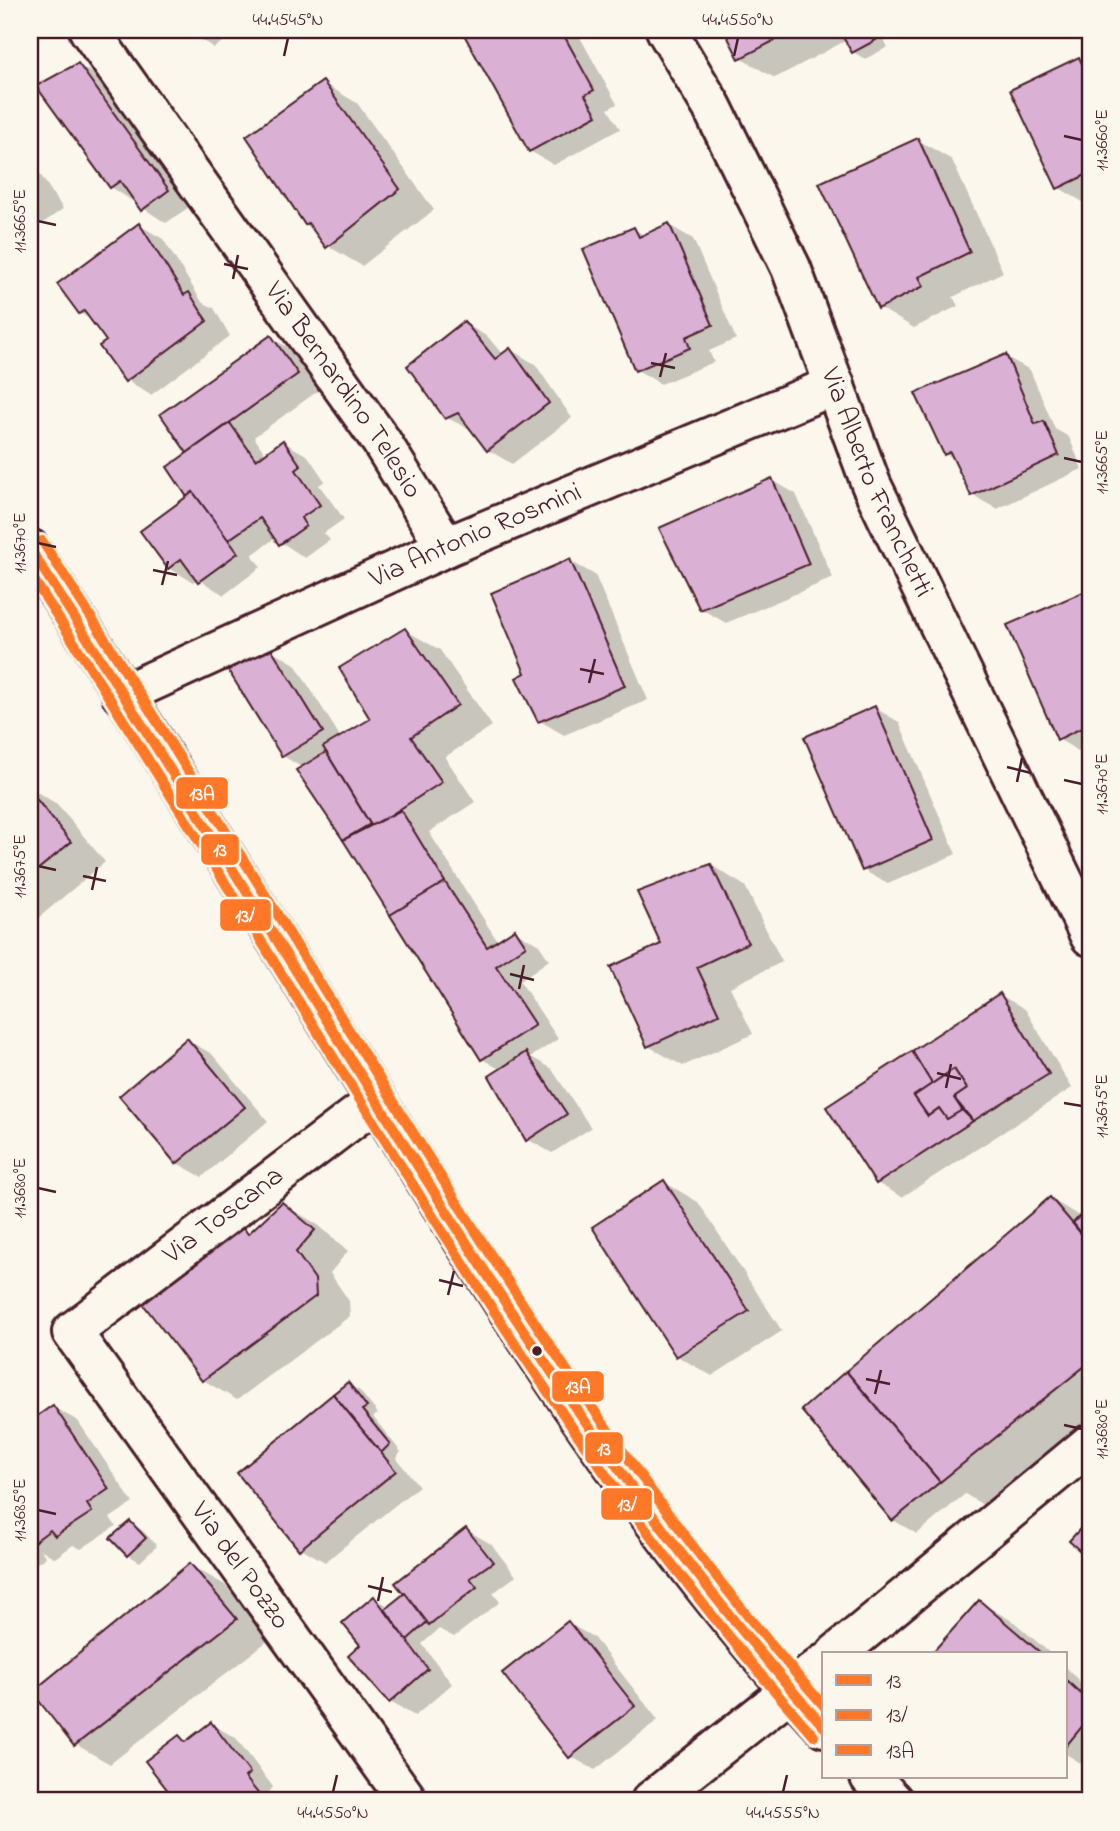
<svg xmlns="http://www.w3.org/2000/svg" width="1120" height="1831" viewBox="0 0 1120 1831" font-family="'Indie Flower',sans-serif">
<rect width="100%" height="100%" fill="#fbf7ec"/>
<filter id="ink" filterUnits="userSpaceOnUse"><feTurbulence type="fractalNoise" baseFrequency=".0143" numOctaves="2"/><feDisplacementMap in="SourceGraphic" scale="14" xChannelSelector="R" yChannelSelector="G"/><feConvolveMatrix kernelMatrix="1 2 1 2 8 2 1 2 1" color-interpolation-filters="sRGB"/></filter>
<g filter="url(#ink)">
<!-- shadow -->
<g fill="#0003">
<path d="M186,30H239L214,48Z"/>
<path d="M468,30H576L617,104L608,109L620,129L554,165L530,151L464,32Z"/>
<path d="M726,30H878L888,47L865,59L853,52L847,40L775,78L740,58Z"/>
<path d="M1078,59L1090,66V198L1083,202L1059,188Z"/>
<path d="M78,65L102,79L192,205L166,223L111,187Z"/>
<path d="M323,83L357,103L434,210L362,266L328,246L315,229L306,224Z"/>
<path d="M918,140L952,160L1003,272L953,297L958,306L914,328L880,308Z"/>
<path d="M30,159L63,209L30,232Z"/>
<path d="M139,225L163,239L202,302L214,308L230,336L151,395L127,380L109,341L94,321L80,313Z"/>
<path d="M669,225L693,239L736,339L709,351L714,362L661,384L637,370L634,229L645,236Z"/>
<path d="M464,323L488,337L503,355L511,350L535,364L572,418L512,464L488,450L474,431L447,418Z"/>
<path d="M271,338L296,352L322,388L254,437L266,455L283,442L308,456L325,481L319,485L344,519L324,533L330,540L305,558L275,538L252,555L261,567L224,595L198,579L193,582L169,568L190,497V453L163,414Z"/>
<path d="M1005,356L1030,370L1055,429L1069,437L1082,469L997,509L972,495L956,460L946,454L917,393Z"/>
<path d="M772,480L796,494L833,578L726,623L701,609Z"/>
<path d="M570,561L595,575L648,700L564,735L540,721L527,674Z"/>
<path d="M1090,591V758L1058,739L1009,626Z"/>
<path d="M405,630L440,650L492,726L445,757L475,802L429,832L498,942L515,931L539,945L549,960L520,981L558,1039L531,1057L551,1068L591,1128L552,1153L527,1139L501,1070L482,1059L298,771L303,768L283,756L271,650L295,664L341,738L372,719Z"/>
<path d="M875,708L899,722L956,854L888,884L863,870Z"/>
<path d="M30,788L57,804L105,862L30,925Z"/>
<path d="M711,865L745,886L782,962L730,987L753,1034L683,1066L648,1046L663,945Z"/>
<path d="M1000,995L1025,1009L1072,1088L902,1197L877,1183Z"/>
<path d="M187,1040L212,1054L268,1121L202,1177L177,1163Z"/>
<path d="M664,1182L698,1202L782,1331L712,1376L677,1356Z"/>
<path d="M1051,1199L1081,1217L1090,1207V1419L983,1505L965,1494L917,1534L893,1520Z"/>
<path d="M282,1204L317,1224L348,1251L330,1273L349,1301L350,1316L237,1400L203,1380L244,1230L251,1234Z"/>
<path d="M348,1384L360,1391L378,1414L373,1417L401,1452L396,1458L419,1486L325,1562L301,1548Z"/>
<path d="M53,1407L78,1421L133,1503L110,1518L116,1526L81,1549L73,1545L55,1558L40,1549L46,1557L30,1568V1423Z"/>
<path d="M130,1523L142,1530L157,1546L140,1562L128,1555Z"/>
<path d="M467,1530L491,1544L516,1576L493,1593L500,1602L454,1637L439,1629L422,1644L452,1684L415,1716L390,1702L363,1645L374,1598L390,1607Z"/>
<path d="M190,1565L225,1585L270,1639L110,1764L75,1744Z"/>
<path d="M979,1602L1014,1622L1051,1654H934Z"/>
<path d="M568,1623L593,1637L658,1720L595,1770L570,1756Z"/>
<path d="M1066,1667L1090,1693V1769L1066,1754Z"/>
<path d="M211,1724L236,1738L273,1787L269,1792L276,1801H179L148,1761L179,1737L188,1742Z"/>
</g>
<!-- building -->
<g fill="#dab0d5" stroke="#4a1f2b" stroke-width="2">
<path d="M561,30L594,90L585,95L597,115L529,152L462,31Z"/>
<path d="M724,30H795L739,59Z"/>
<path d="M839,30H871L876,40L852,53Z"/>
<path d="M1079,57L1090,81V173L1057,189L1010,90Z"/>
<path d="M78,63L169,190L141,211L120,181L110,188L36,86Z"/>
<path d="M323,81L400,189L326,248L308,223L305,225L246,136Z"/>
<path d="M918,138L970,252L919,277L924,286L878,309L819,183Z"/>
<path d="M139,223L184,295L189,292L207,321L125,382L99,346L106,341L84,311L79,314L57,284Z"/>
<path d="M669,223L713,325L686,337L690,348L635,371L583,249L634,227L639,237Z"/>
<path d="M464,321L495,359L510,348L549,403L487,451L458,413L445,419L407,366Z"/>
<path d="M271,335L298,374L187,453L160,414Z"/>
<path d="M1006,354L1035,424L1044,421L1059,455L971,496L950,452L944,455L915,393Z"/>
<path d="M230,423L256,460L283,440L301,466L296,470L320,505L301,518L306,526L279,545L260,518L228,540L193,492L187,497L167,467Z"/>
<path d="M772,478L809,564L700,610L659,528Z"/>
<path d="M193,492L238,553L198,582L181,559L168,569L140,531Z"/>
<path d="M570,559L625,686L538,722L516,678L525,673L491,593Z"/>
<path d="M1090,589V724L1057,740L1007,625Z"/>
<path d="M405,628L458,705L411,737L442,782L372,827L323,747L370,719L339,668Z"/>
<path d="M271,648L323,732L282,757L228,670Z"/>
<path d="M875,706L933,840L862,871L804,737Z"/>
<path d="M326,752L370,824L343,840L296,770Z"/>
<path d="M30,791L71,842L30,876Z"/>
<path d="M401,810L445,882L390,915L343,840Z"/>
<path d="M711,864L748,943L697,967L719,1014L647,1047L610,967L661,944L637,892Z"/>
<path d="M445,882L487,947L515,929L526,946L496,966L535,1025L481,1060L390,915Z"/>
<path d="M1000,993L1049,1074L973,1121L954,1098L967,1089L954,1069L932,1084L912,1051Z"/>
<path d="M187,1038L245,1107L176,1164L119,1096Z"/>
<path d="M912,1051L932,1084L914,1096L928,1116L939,1108L947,1119L962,1110L973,1121L876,1184L826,1107Z"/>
<path d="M526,1052L567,1114L526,1141L489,1076Z"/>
<path d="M954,1069L967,1089L954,1098L962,1110L947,1119L939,1108L928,1116L914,1096Z"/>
<path d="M664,1180L749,1311L676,1357L592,1227Z"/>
<path d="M1050,1197L1090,1244V1362L940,1482L846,1371Z"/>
<path d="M282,1202L315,1230L296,1252L315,1279L316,1296L202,1381L143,1304L243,1227L248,1234Z"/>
<path d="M1090,1205V1244L1073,1223Z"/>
<path d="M846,1371L940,1482L892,1521L801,1410Z"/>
<path d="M348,1382L367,1407L362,1410L390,1444L381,1453L333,1394Z"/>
<path d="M333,1394L396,1471L299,1550L237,1473Z"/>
<path d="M53,1405L109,1489L87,1504L92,1512L55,1536L50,1530L30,1545V1421Z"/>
<path d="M1090,1518V1560L1069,1541Z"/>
<path d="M130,1521L146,1538L127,1556L110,1538Z"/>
<path d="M466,1528L493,1562L470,1578L477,1587L429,1625L395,1583Z"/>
<path d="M190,1563L237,1619L74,1746L32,1692Z"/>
<path d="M405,1593L427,1622L407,1640L385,1609Z"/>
<path d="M374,1596L428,1669L389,1703L348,1656L360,1645L342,1623Z"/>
<path d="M979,1600L1042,1654H931Z"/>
<path d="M568,1621L635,1706L569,1758L502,1673Z"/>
<path d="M1066,1680L1090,1702V1717L1066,1746Z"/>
<path d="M211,1722L250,1773L245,1777L264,1801H176L145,1761L179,1735L185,1742Z"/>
</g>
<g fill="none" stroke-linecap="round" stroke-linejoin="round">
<!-- minor casing -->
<g stroke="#4a1f2b" stroke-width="44">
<g id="minor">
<path id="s1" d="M89,30L381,441L446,547"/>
<path id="s2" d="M666,30L712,107L791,268L871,484L1090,936"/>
<path id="s3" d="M122,695L446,547L835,385"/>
<path id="s4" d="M376,1101L72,1332L408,1801"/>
<path d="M836,1654L1090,1444"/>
<path d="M651,1801L824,1664"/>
</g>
</g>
<!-- primary casing -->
<g stroke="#4a1f2b" stroke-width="44">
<g id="primary">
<path d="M30,549C149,730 261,916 376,1100C512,1319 648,1538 824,1727"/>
<path d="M870,1777L893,1801"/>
</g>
</g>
<!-- minor -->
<use href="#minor" stroke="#fbf7ec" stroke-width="38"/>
<!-- primary -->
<use href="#primary" stroke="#fbf7ec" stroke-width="38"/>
<!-- bus-1 casing -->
<g stroke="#fbf7ec" stroke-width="16">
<path id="bus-1" d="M30,549C144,725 254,904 365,1082C507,1310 644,1525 824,1727"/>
</g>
<!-- bus-2 casing -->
<g stroke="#fbf7ec" stroke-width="16">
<path id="bus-2" d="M30,574C143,748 250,924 360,1100C500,1326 636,1537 814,1736"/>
</g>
<!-- bus-3 casing -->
<g stroke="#fbf7ec" stroke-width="16">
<path id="bus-3" d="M42,541C160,723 273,908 387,1091C521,1306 656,1517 824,1706"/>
</g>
<!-- bus-1 -->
<use href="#bus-1" stroke="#ff7827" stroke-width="10"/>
<!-- bus-2 -->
<use href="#bus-2" stroke="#ff7827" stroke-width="10"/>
<!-- bus-3 -->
<use href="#bus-3" stroke="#ff7827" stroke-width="10"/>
</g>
</g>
<!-- ticks -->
<path fill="none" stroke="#4a1f2b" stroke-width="2.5" d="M284,56L288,38M734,56L738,38M1064,136L1082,140M38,221L56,225M224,264L248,269M233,279L238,255M651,363L675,368M660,377L666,353M1064,458L1082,462M38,543L56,547M153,570L177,575M162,585L168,561M580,669L604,674M589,683L595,659M1007,767L1031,773M1064,780L1082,784M1017,782L1022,758M38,866L56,870M83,876L106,881M92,890L97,867M510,974L534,980M519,989L524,965M937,1073L961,1079M946,1088L951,1064M1064,1103L1082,1106M38,1188L56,1192M439,1280L463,1286M448,1295L454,1271M866,1379L890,1384M875,1394L881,1370M1064,1425L1082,1429M38,1510L56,1514M368,1586L392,1592M378,1601L383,1577M333,1792L337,1775M783,1792L787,1775"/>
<!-- markers -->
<circle fill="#4a1f2b" stroke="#fbf7ec" stroke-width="2.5" cx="537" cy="1351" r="6"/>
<g text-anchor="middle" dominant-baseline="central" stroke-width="7" stroke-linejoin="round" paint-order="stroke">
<!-- street labels -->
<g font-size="28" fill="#4a1f2b" stroke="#fbf7ec">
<text stroke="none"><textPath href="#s1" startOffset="441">Via Bernardino Telesio</textPath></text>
<text stroke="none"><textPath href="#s2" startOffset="500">Via Alberto Franchetti</textPath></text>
<text stroke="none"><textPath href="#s3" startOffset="388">Via Antonio Rosmini</textPath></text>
<text transform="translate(224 1216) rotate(-37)">Via Toscana</text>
<text stroke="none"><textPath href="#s4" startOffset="670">Via del Pozzo</textPath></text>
</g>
</g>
<g stroke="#fbf7ec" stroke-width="2.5">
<rect x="175" y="776" width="54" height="34" rx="7" fill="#ff7827"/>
<rect x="200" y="833" width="40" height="33" rx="7" fill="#ff7827"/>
<rect x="219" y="898" width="53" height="34" rx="7" fill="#ff7827"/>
<rect x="551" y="1370" width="54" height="33" rx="7" fill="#ff7827"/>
<rect x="584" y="1431" width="40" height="34" rx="7" fill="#ff7827"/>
<rect x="600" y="1487" width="53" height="34" rx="7" fill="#ff7827"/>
</g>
<g font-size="19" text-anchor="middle" font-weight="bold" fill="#fff">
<text x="202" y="800">13A</text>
<text x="220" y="856">13</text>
<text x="245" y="922">13/</text>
<text x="578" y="1393">13A</text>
<text x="604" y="1455">13</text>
<text x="627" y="1511">13/</text>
</g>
<!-- margin -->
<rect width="1120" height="1831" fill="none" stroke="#fbf7ec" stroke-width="77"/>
<!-- legend -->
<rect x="822" y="1652" width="245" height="126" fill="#fbf7ec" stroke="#b4a19f" stroke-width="2"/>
<rect x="836" y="1675" width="35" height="10" fill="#ff7827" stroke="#b4a19f" stroke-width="2"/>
<text x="886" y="1688" font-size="21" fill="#4a1f2b">13</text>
<rect x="836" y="1710" width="35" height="10" fill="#ff7827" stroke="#b4a19f" stroke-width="2"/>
<text x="886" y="1722" font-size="21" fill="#4a1f2b">13/</text>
<rect x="836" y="1745" width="35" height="10" fill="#ff7827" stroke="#b4a19f" stroke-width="2"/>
<text x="886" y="1758" font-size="21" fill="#4a1f2b">13A</text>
<rect x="38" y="38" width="1044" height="1754" fill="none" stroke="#4a1f2b" stroke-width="2.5"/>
<g font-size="18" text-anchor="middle" fill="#4a1f2b">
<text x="288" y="25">44.4545°N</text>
<text x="738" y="25">44.4550°N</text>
<text transform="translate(1101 140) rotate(-90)" y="6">11.3660°E</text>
<text transform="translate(19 221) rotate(-90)" y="6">11.3665°E</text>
<text transform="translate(1101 462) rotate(-90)" y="6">11.3665°E</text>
<text transform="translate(19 543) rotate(-90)" y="6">11.3670°E</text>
<text transform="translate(1101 784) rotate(-90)" y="6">11.3670°E</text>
<text transform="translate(19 866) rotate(-90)" y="6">11.3675°E</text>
<text transform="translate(1101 1106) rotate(-90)" y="6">11.3675°E</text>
<text transform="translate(19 1188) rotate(-90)" y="6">11.3680°E</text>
<text transform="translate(1101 1429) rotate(-90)" y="6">11.3680°E</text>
<text transform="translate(19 1510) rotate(-90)" y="6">11.3685°E</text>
<text x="333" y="1818">44.4550°N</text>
<text x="783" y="1818">44.4555°N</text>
</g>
</svg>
